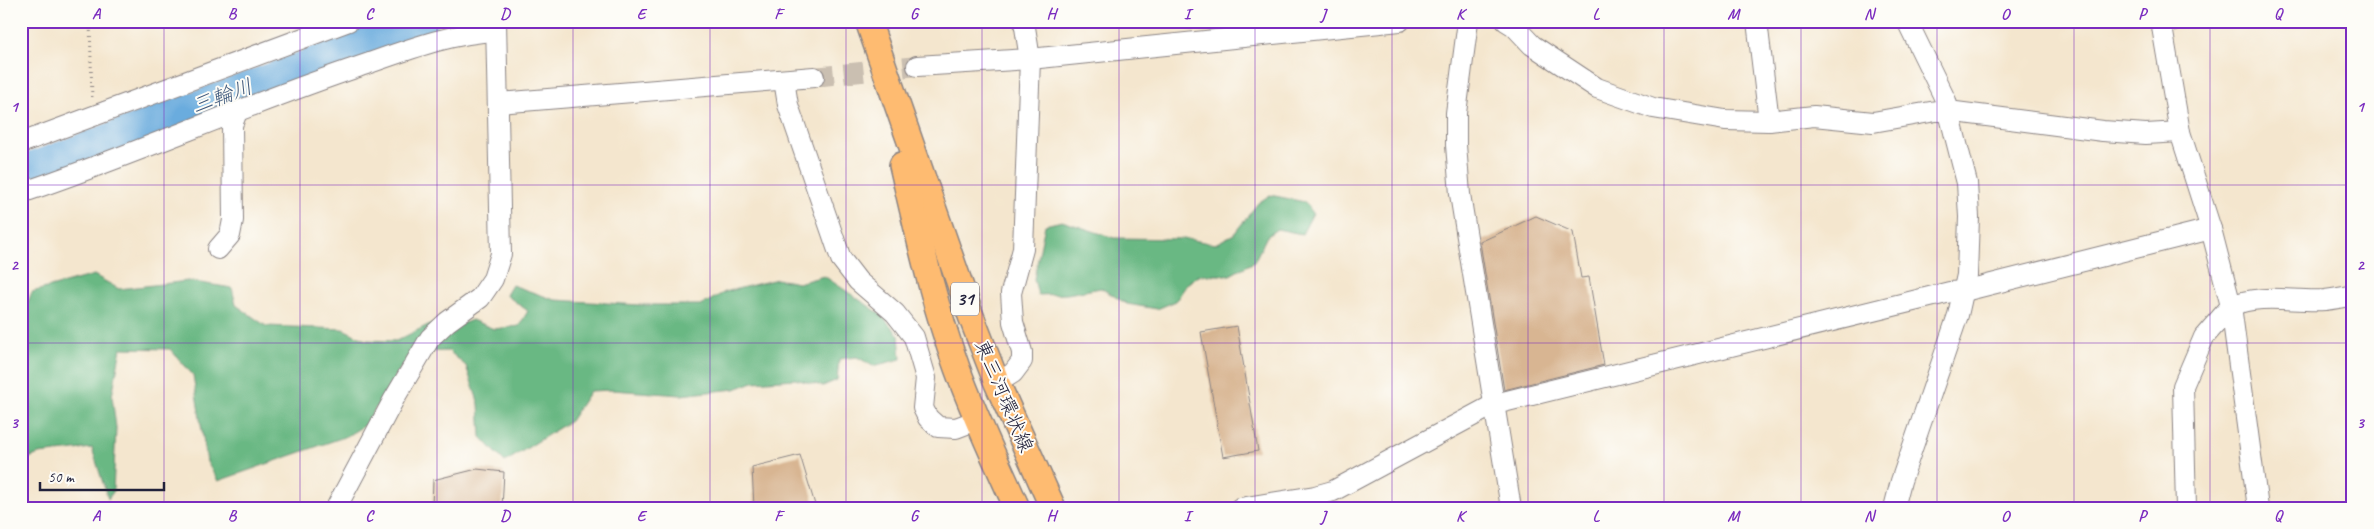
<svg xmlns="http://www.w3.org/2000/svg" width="2374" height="529" viewBox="0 0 2374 529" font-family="Caveat,'Klee One',sans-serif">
<rect width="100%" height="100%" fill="#fdfcf7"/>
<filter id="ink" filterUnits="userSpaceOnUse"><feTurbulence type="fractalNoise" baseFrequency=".02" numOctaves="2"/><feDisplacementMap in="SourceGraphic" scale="10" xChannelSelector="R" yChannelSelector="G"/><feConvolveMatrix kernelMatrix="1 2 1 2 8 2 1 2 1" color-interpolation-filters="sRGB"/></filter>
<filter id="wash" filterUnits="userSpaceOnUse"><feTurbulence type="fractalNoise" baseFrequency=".0096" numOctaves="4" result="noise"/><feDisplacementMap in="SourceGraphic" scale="20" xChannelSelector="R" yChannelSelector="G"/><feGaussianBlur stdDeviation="1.12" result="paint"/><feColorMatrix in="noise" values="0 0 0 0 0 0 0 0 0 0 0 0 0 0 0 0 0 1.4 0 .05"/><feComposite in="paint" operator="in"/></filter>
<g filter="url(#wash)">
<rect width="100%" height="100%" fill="#f4e6ce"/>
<!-- forest -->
<g fill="#69b883" stroke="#466d5f">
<path d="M1270,195L1305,202L1313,213L1302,234L1277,229L1267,236L1254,262L1230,275H1199L1187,284L1176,301L1157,309L1127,304L1101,288L1067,294L1038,295L1034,279L1045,225L1062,221L1114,238L1187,239L1215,244L1234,234L1258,203Z"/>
<path d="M94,275L119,289L188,281L232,288L236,305L266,326L343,329L366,340L396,341L430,324L454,327L472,320L494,329L519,326L528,311L506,295L512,285L555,300L640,305H702L725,292L777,279L798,283L824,276L879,313L899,335L901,359L873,366L857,357L839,359L837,380L823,386L795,379L753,382L735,389L681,395L612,390L590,391L570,421L505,462L481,437L479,404L466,366L449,351L415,352L402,366L365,425L347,436L218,481L207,462L193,375L170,349L121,348L112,396L116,428L113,492L108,499L92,448L39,454L29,458L21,508V319L32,292Z"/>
</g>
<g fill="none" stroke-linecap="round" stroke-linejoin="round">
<!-- river -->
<path stroke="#6aacde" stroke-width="30" d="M21,171L424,21"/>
</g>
<g id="blocks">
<!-- building -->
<g fill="#d8b592">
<path d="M1536,216L1573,232L1581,278L1589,277L1604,365L1504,390L1480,242Z"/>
<path d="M1237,326L1258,451L1223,457L1201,332Z"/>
<path d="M800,455L816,508H754L752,467Z"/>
<path d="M477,469L504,472L502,508H432L433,480Z"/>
</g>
</g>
</g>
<g filter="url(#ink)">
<use href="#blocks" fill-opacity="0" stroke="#8b8484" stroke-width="1"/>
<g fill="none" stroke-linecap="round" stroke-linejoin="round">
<!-- minor-tunnel -->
<path stroke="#cabfb1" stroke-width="20" stroke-dasharray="20 10" stroke-linecap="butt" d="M814,77L917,66"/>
<!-- minor casing -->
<g stroke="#8b8484" stroke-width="22">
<g id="minor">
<path d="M1468,21L1456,113V145L1460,194L1511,508"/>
<path d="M1506,21L1514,26L1532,45L1597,88L1653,108L1725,120L1769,121"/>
<path d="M1757,21L1769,121L1814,116L1873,122L1936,111H1948L2103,131L2146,134L2180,132"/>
<path d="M2171,21L2162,27L2180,132L2211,229L2231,306C2261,293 2293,302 2325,300C2334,299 2344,297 2353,295"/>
<path d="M917,66L1030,59L1400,21"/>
<path d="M784,80L788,105L841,259L858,281L895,313L914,337L926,378L923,408L928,418L938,427L956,428L977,420"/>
<path d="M499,103L814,77"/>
<path d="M21,143L349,21"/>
<path d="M21,193C135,155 244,105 358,67C402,52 449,33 496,31"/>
<path d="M218,249L230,235L233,220L232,125L237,112"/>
<path d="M2231,306L2258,508"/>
<path d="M997,383L1013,373L1022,361V352L1013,322L1011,293L1023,249L1030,59L1024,21"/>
<path d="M336,508L394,399L430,338L447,322L480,298L493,279L501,254L496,21"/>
<path d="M1240,508L1315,496L1333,491L1495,404L1950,292L1964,291L2211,229"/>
<path d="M1894,508L1901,481L1958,315L1967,275L1969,217L1967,183L1946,101L1907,21"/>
<path d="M2186,508L2183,386L2204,337L2231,306"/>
</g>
</g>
<!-- major casing -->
<g stroke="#8b8484" stroke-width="28">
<g id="major">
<path d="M868,21L971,316L997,383L1053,508"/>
<path d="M902,165C918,233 933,302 957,368C974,415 996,461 1017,508"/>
</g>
</g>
<!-- path -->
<path stroke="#8b8484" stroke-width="3" stroke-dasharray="1 4" stroke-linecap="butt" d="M90,21L92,99"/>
<!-- minor -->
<use href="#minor" stroke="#fff" stroke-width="20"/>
<!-- major -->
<use href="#major" stroke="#febb71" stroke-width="25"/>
</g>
</g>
<!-- grid -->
<path fill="none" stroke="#7b2cbf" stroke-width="1" stroke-opacity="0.55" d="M164,21V508M300,21V508M437,21V508M573,21V508M710,21V508M846,21V508M982,21V508M1119,21V508M1255,21V508M1392,21V508M1528,21V508M1664,21V508M1801,21V508M1937,21V508M2074,21V508M2210,21V508M21,185H2353M21,343H2353"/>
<g text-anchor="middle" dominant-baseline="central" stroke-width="4" stroke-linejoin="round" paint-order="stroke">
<!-- shield labels -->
<rect fill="#fdfcf7" stroke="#646373" stroke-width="1" x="951" y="282.5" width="28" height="33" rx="4"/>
<g font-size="19" font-weight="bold" fill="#22223b">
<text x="965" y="299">31</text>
</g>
<!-- street labels -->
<g font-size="20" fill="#22223b" stroke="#fdfcf7">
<text transform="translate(1004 396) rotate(67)">東三河環状線</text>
</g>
<!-- water labels -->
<g font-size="21" font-style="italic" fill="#3f597c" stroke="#fdfcf7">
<text transform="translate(222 96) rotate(-20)">三輪川</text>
</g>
</g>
<!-- margin -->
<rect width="2374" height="529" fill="none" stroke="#fdfcf7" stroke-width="55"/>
<!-- scale -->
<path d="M40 482v8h124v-8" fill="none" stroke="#22223b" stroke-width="2.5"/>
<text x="48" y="482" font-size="15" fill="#22223b" stroke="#fdfcf7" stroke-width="4" paint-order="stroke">50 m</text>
<rect x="28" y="28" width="2318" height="474" fill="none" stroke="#7b2cbf" stroke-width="2"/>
<g font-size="16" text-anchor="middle" font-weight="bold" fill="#7b2cbf">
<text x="96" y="19">A</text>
<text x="232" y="19">B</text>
<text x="369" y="19">C</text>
<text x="505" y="19">D</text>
<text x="641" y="19">E</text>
<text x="778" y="19">F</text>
<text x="914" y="19">G</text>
<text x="1051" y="19">H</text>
<text x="1187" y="19">I</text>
<text x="1323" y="19">J</text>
<text x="1460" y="19">K</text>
<text x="1596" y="19">L</text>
<text x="1733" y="19">M</text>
<text x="1869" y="19">N</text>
<text x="2005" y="19">O</text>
<text x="2142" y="19">P</text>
<text x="2278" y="19">Q</text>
<text x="14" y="112">1</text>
<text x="2360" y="112">1</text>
<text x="14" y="270">2</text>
<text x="2360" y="270">2</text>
<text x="14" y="428">3</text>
<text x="2360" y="428">3</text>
<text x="96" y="521">A</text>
<text x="232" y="521">B</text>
<text x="369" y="521">C</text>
<text x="505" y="521">D</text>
<text x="641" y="521">E</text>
<text x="778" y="521">F</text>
<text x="914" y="521">G</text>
<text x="1051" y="521">H</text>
<text x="1187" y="521">I</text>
<text x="1323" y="521">J</text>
<text x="1460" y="521">K</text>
<text x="1596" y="521">L</text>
<text x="1733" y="521">M</text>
<text x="1869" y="521">N</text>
<text x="2005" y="521">O</text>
<text x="2142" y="521">P</text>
<text x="2278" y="521">Q</text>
</g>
</svg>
